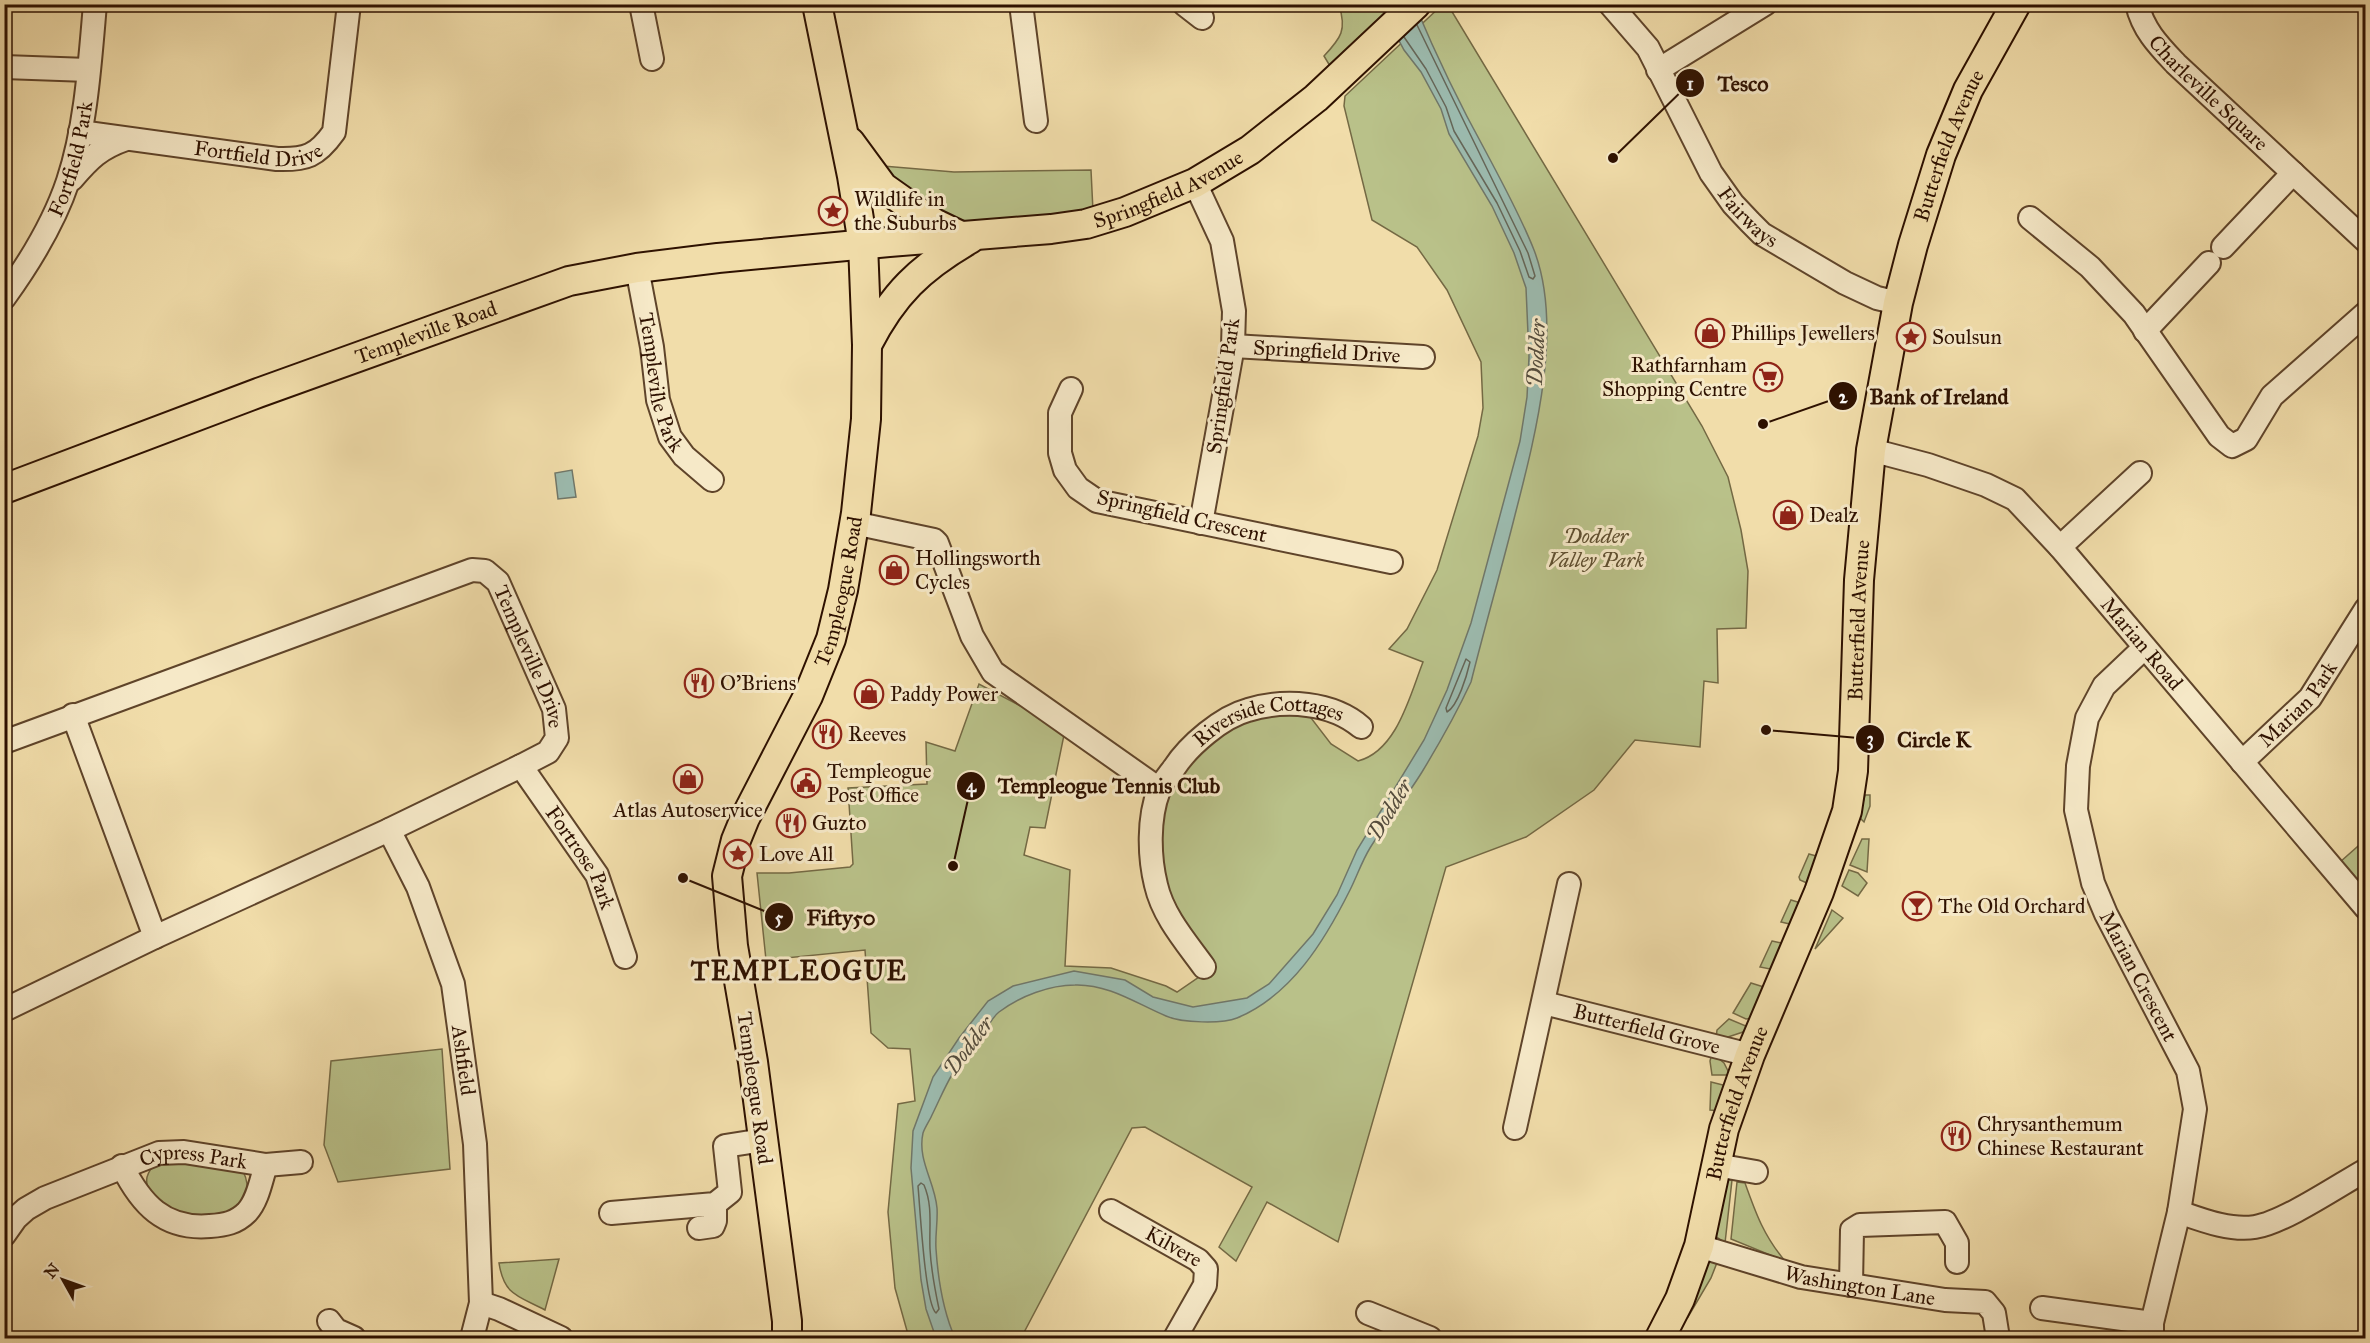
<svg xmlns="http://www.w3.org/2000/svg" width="2370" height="1343" viewBox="0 0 2370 1343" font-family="'IM FELL Great Primer',serif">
<rect width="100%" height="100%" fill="#f1ddaa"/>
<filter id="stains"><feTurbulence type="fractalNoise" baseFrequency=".00333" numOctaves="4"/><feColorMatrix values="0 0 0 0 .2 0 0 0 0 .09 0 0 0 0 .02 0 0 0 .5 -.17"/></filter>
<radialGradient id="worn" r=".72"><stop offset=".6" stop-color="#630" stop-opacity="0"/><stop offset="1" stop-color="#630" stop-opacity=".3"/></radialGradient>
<!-- green -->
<g fill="#b9c189" stroke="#746944" stroke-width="1.5">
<path d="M1339,5H1393L1330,66L1324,56C1341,38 1347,30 1339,5Z"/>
<path d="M1442,5H1448L1702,426L1728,477L1741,530L1748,571L1746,628L1717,629L1718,683L1704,681L1700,747L1635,740L1594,790L1526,837L1446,867L1338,1242L1267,1202L1236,1261L1219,1247L1252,1187L1145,1127L1132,1128L1021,1338H909L895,1288L888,1212L898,1104L915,1101L910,1049L888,1048L871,1033L865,950L766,960L757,873H789L850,867L853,864L848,788L927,784L926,742L955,751L979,684L1045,719L1064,735L1045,828L1030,827L1024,855L1070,870L1065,966L1111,968L1166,986L1177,992L1212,968L1192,941L1170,897L1160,868L1158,827L1165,795L1188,759L1247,717L1308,714L1331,744L1358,761C1397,751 1410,695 1423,662L1389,649L1407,629L1437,570L1478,436L1483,408L1481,362L1447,290L1417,247L1372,220L1344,106L1345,96Z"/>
<path d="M871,165L954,172L1091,170L1093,211L984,221H944Z"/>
<path d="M1865,795H1870V806L1864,822L1859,817Z"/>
<path d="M1862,839H1869L1867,872L1850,865Z"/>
<path d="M2365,840V911L2331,870Z"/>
<path d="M1809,854L1820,857L1809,884L1800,880L1799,877Z"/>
<path d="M1849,870L1858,873L1867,883L1858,896L1842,886Z"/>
<path d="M1791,900L1801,903L1794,925L1781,922Z"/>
<path d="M1832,910L1843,918L1815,949Z"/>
<path d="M1772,941L1786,944L1775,970L1760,967Z"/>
<path d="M1751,983L1767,988L1754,1018L1746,1019L1733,1013Z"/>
<path d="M1729,1019L1746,1026L1749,1030L1728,1037L1716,1038L1717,1030Z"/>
<path d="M442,1049L450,1169L338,1182L324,1145L331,1061Z"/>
<path d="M1712,1053L1724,1063L1730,1075H1712L1710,1061Z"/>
<path d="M1711,1082L1727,1086L1720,1111L1710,1110Z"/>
<path d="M161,1159L243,1171C251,1187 248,1209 228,1215C215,1219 192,1217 179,1218C157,1199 129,1184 161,1159Z"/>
<path d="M1728,1180H1732L1725,1243L1714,1235L1725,1182Z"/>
<path d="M1737,1182L1745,1183C1756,1214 1764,1236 1785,1261L1731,1239Z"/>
<path d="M1720,1255L1711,1278L1688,1317L1686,1315L1706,1257Z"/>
<path d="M559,1259L545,1310C519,1296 504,1296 499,1263Z"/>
</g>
<!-- water -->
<g fill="#9cbbaf" stroke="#707769" stroke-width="1.5">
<path d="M1380,5H1415C1436,55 1460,105 1486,152C1503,184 1521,217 1534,250C1564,328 1535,437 1515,515C1501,571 1485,626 1471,682C1457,712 1439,744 1422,772C1406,798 1386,822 1370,848C1362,861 1357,876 1350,890C1325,940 1292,995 1237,1018C1222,1024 1182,1023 1166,1016C1137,1004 1109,984 1075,985C1050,985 1020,996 999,1012C990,1019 986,1032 979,1041C971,1052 961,1062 953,1073C945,1086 939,1101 932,1115C930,1120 925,1127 923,1133C917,1160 935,1182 937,1208C938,1221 935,1235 936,1249C938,1279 943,1311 955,1338H936L926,1309L921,1280L911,1168L913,1131L933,1077L959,1038L988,1001L1013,986L1074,971L1125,980L1153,997L1193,1007L1247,998L1269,984L1313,934L1337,895L1357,850L1424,740L1447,690L1471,623L1520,441L1527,397L1529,357L1526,288L1514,253L1492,206L1449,134L1441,109L1421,72L1404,50Z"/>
<path d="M572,470L576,497L558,499L555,473Z"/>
</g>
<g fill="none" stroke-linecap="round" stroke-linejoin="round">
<!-- shore -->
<g stroke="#656658" stroke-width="1.5">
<path d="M1404,37L1426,69L1446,107L1454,131L1497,203L1520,251L1529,277L1533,279L1535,276L1528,253L1417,25"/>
<path d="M1466,659L1470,662C1467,675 1458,706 1447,712L1446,708Z"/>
<path d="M921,1183L924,1185C933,1206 929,1226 930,1249C931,1269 935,1290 939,1309L936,1313C925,1304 920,1207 918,1186Z"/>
</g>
<!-- minor casing -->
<g stroke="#5f442a" stroke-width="26">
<g id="minor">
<path d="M641,4L652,59"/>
<path d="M1021,4L1036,121"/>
<path d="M1184,4L1202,18"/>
<path id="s1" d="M1610,4L1648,48L1711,173L1733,204L1750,222L1762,234L1845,283L1877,298L1898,303"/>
<path id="s2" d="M2137,4C2143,30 2159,46 2176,64L2366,241"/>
<path d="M4,67L88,70"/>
<path d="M1658,70L1765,4"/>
<path id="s3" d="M80,132L277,159C306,160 317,156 334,132L349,4"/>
<path d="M72,179C90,158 100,148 126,139"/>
<path d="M1195,183L1222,241L1234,311L1233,346L1201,523"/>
<path d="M2030,218L2090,267L2134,314L2219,436L2232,446L2246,439L2272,396L2366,313"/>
<path d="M2223,247L2293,173"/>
<path id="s4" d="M637,268L652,347L658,400L670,437L684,456L712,480"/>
<path id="s5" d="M4,298C30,262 54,223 68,181C86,127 90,62 95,4"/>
<path d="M2145,331L2209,263"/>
<path id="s6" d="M1233,346L1423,357"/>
<path d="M1071,389L1060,413V453L1065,470L1078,488L1097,501L1391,562"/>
<path id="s7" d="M1871,450L1928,465L1986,485L2015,499L2060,547L2366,908"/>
<path d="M854,523L934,540L937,543L972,636L993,672L1159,789"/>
<path d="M2060,547L2140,473"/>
<path id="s8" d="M2144,648L2104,686L2087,718L2078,766L2076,810L2093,883L2106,914L2188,1071L2195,1109L2179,1212L2152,1323V1338"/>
<path d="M73,715L155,937"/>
<path id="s9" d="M4,742L472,570L485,571L498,582L554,709L557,738L548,752L521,766L389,830L155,937L4,1010"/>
<path id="s10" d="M2242,762L2310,698L2366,609"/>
<path id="s11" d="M521,766L597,875L625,957"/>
<path id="s12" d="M389,830L418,887L453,984L475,1144L481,1303L472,1338"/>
<path id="s13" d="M1204,967C1186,942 1163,916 1156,885C1149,857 1148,818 1159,790C1162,783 1169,775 1174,768C1189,745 1222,717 1248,710C1285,699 1332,702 1361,727"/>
<path id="s14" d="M1544,1003L1750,1055"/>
<path d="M1515,1128L1569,884"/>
<path d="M1716,1165L1756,1172"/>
<path d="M122,1166C141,1204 164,1230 210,1226C225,1225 236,1223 247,1212C258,1200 261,1180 266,1165"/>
<path id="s15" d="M1111,1211L1198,1260L1206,1269L1205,1285L1175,1338"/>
<path d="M2179,1212C2202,1220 2230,1231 2255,1227C2283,1223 2339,1185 2366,1170"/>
<path d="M611,1213L715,1204L730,1192L725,1146L763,1140"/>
<path d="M699,1228L713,1226L715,1221V1204"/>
<path id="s16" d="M4,1235L16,1218L26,1209L45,1198L159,1153L184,1152L266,1165L301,1162"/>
<path id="s17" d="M1699,1246L1801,1277L1945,1300L1985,1302L1994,1313L1998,1338"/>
<path d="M1851,1285L1852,1230L1860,1225L1945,1222L1957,1243V1262"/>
<path d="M481,1303L499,1309L561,1338"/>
<path d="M2042,1308L2152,1323"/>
<path d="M1368,1313L1430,1338"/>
<path d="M329,1321L336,1330L354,1338"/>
</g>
</g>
<!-- major casing -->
<g stroke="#2e1100" stroke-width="32">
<g id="major">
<path d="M850,142L883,187L934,223L961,236"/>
<path d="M867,345C893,294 920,268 970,239"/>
<path id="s18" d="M4,489L258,393L569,281L637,268L718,258L889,242L1051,229L1086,224L1125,212L1195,183L1250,150L1316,98L1416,4"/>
<path id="s19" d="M787,1338V1321L753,1062L733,946L727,876L736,840L745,818L808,696L831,639L843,590L856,513L866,419L867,345L863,244L852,176L817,4"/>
<path id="s20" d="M1660,1338L1680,1299L1699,1246L1724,1129L1750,1055L1819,892L1847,811L1853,771L1859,580L1871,450L1898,303L1913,245L1941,155L1968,90L2016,4"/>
</g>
</g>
<!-- minor -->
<use href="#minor" stroke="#f6e9c8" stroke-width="22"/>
<!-- major -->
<use href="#major" stroke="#f1ddaa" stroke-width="28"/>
</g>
<!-- icons -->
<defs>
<g id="sight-ring" transform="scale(1.5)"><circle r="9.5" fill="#f6e9c8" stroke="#8f2418" stroke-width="1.5"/><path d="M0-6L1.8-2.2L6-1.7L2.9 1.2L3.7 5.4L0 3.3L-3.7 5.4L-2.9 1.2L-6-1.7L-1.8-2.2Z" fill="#8f2418"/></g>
<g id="shop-ring" transform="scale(1.5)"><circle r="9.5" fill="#f6e9c8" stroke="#8f2418" stroke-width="1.5"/><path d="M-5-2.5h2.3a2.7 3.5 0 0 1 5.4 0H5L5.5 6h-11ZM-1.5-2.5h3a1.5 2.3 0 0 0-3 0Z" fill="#8f2418"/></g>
<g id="supermarket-ring" transform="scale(1.5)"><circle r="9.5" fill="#f6e9c8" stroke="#8f2418" stroke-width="1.5"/><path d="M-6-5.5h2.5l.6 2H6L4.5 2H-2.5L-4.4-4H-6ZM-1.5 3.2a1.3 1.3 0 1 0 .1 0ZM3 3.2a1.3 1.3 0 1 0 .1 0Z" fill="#8f2418"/></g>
<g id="restaurant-ring" transform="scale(1.5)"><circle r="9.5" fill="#f6e9c8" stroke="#8f2418" stroke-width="1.5"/><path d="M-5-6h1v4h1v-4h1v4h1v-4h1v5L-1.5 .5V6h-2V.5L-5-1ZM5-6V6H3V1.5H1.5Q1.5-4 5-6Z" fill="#8f2418"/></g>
<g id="civic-ring" transform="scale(1.5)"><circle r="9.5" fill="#f6e9c8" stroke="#8f2418" stroke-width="1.5"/><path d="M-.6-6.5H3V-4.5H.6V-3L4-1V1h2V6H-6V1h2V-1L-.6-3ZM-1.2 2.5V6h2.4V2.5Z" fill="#8f2418"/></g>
<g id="bar-ring" transform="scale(1.5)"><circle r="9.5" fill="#f6e9c8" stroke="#8f2418" stroke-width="1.5"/><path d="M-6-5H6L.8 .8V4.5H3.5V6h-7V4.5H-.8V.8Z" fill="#8f2418"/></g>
</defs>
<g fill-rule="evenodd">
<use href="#sight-ring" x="833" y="211"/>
<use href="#shop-ring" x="1710" y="333"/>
<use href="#sight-ring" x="1911" y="337"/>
<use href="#supermarket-ring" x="1768" y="377"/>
<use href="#shop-ring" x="1788" y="515"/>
<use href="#shop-ring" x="894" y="570"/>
<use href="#restaurant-ring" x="699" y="683"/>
<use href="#shop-ring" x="869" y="694"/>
<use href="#restaurant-ring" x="827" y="734"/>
<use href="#shop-ring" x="688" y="779"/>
<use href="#civic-ring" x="806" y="783"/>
<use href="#restaurant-ring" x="791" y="823"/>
<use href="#sight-ring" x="738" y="854"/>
<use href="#bar-ring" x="1917" y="906"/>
<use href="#restaurant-ring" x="1956" y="1136"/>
</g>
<g text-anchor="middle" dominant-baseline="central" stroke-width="6" stroke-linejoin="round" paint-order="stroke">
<!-- street labels -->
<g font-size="21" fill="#2e1100" stroke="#f6e9c8">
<text stroke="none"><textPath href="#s2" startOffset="116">Charleville Square</textPath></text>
<text stroke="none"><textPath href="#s3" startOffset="180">Fortfield Drive</textPath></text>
<text stroke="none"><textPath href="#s20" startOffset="1238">Butterfield Avenue</textPath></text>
<text stroke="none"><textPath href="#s5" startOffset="156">Fortfield Park</textPath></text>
<text stroke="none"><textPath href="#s18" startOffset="1212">Springfield Avenue</textPath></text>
<text stroke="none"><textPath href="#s1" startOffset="256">Fairways</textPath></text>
<text stroke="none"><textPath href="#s18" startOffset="450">Templeville Road</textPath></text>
<text stroke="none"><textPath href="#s6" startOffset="94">Springfield Drive</textPath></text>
<text stroke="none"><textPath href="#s4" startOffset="117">Templeville Park</textPath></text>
<text transform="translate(1223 386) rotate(-82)">Springfield Park</text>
<text transform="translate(1182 516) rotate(13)">Springfield Crescent</text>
<text stroke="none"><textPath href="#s19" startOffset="774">Templeogue Road</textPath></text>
<text stroke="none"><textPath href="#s20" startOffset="752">Butterfield Avenue</textPath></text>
<text stroke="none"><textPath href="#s7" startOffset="345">Marian Road</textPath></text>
<text stroke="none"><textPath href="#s9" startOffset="610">Templeville Drive</textPath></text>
<text stroke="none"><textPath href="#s10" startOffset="81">Marian Park</textPath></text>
<text stroke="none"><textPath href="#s13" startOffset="332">Riverside Cottages</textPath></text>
<text stroke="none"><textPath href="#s11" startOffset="110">Fortrose Park</textPath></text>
<text stroke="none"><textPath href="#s8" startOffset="363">Marian Crescent</textPath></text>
<text stroke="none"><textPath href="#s14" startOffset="106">Butterfield Grove</textPath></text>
<text stroke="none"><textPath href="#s12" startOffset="244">Ashfield</textPath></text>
<text transform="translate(755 1088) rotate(82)">Templeogue Road</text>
<text stroke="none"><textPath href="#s20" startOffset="248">Butterfield Avenue</textPath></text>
<text stroke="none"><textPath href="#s16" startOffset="213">Cypress Park</textPath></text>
<text stroke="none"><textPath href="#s15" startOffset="72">Kilvere</textPath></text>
<text stroke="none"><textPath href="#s17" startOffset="166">Washington Lane</textPath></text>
</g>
<!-- poi labels -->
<g font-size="21" fill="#2e1100" stroke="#f6e9c8" text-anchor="start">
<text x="854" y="199">Wildlife in<tspan x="854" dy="24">the Suburbs</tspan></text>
<text x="1731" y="333">Phillips Jewellers</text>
<text x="1932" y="337">Soulsun</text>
<text x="1747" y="365" text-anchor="end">Rathfarnham<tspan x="1747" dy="24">Shopping Centre</tspan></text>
<text x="1809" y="515">Dealz</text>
<text x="915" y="558">Hollingsworth<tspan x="915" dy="24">Cycles</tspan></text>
<text x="720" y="683">O'Briens</text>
<text x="890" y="694">Paddy Power</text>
<text x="848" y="734">Reeves</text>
<text x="827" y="771">Templeogue<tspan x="827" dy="24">Post Office</tspan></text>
<text x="688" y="810" text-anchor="middle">Atlas Autoservice</text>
<text x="812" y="823">Guzto</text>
<text x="759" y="854">Love All</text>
<text x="1938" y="906">The Old Orchard</text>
<text x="1977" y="1124">Chrysanthemum<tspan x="1977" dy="24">Chinese Restaurant</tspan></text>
</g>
<!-- park labels -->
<g font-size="21" font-style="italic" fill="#5f4f30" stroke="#f6e9c8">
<text x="1596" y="536">Dodder<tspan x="1596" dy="24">Valley Park</tspan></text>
</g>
<!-- water labels -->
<g font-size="22" font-style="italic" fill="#544c3d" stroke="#f6e9c8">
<text transform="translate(1536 353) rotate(-87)">Dodder</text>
<text transform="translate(1389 810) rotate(-59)">Dodder</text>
<text transform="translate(968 1046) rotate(-53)">Dodder</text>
</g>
<!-- district labels -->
<g font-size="27" font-weight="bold" letter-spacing="1.5" fill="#2e1100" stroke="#f6e9c8">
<text x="799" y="970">TEMPLEOGUE</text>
</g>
</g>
<!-- callouts -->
<path fill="none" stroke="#2e1100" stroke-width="2" d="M1613 158L1690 83M1763 424L1843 396M1766 730L1870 739M953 866L971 786M683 878L779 917"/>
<g fill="#2e1100" stroke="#f6e9c8" stroke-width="2">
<circle cx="1613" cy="158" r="6"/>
<circle cx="1763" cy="424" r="6"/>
<circle cx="1766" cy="730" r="6"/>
<circle cx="953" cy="866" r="6"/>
<circle cx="683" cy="878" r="6"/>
<circle cx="1690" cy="83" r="15"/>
<circle cx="1843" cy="396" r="15"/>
<circle cx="1870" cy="739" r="15"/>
<circle cx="971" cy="786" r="15"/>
<circle cx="779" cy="917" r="15"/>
</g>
<g font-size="18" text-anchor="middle" font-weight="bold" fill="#fff">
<text x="1690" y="90">1</text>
<text x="1843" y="403">2</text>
<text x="1870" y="745">3</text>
<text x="971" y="792">4</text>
<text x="779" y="924">5</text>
</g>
<g font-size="22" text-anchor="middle" font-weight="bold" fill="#2e1100" stroke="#f6e9c8" stroke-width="6" stroke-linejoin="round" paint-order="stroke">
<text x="1743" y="91">Tesco</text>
<text x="1939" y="404">Bank of Ireland</text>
<text x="1934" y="747">Circle K</text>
<text x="1109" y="793">Templeogue Tennis Club</text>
<text x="841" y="925">Fifty50</text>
</g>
<!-- margin -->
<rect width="2370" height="1343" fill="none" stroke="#f1ddaa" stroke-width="24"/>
<rect x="6" y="6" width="2358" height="1331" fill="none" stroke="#2e1100" stroke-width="3"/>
<rect x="12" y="12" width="2346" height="1319" fill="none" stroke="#2e1100" stroke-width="1.5"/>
<!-- north arrow -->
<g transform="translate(63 1280) rotate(310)" stroke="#f6e9c8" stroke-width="4.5" paint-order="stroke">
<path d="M0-4.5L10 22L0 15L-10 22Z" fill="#2e1100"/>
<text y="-9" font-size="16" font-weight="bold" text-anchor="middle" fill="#2e1100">N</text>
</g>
<rect width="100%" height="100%" filter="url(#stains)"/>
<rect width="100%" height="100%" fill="url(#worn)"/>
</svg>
